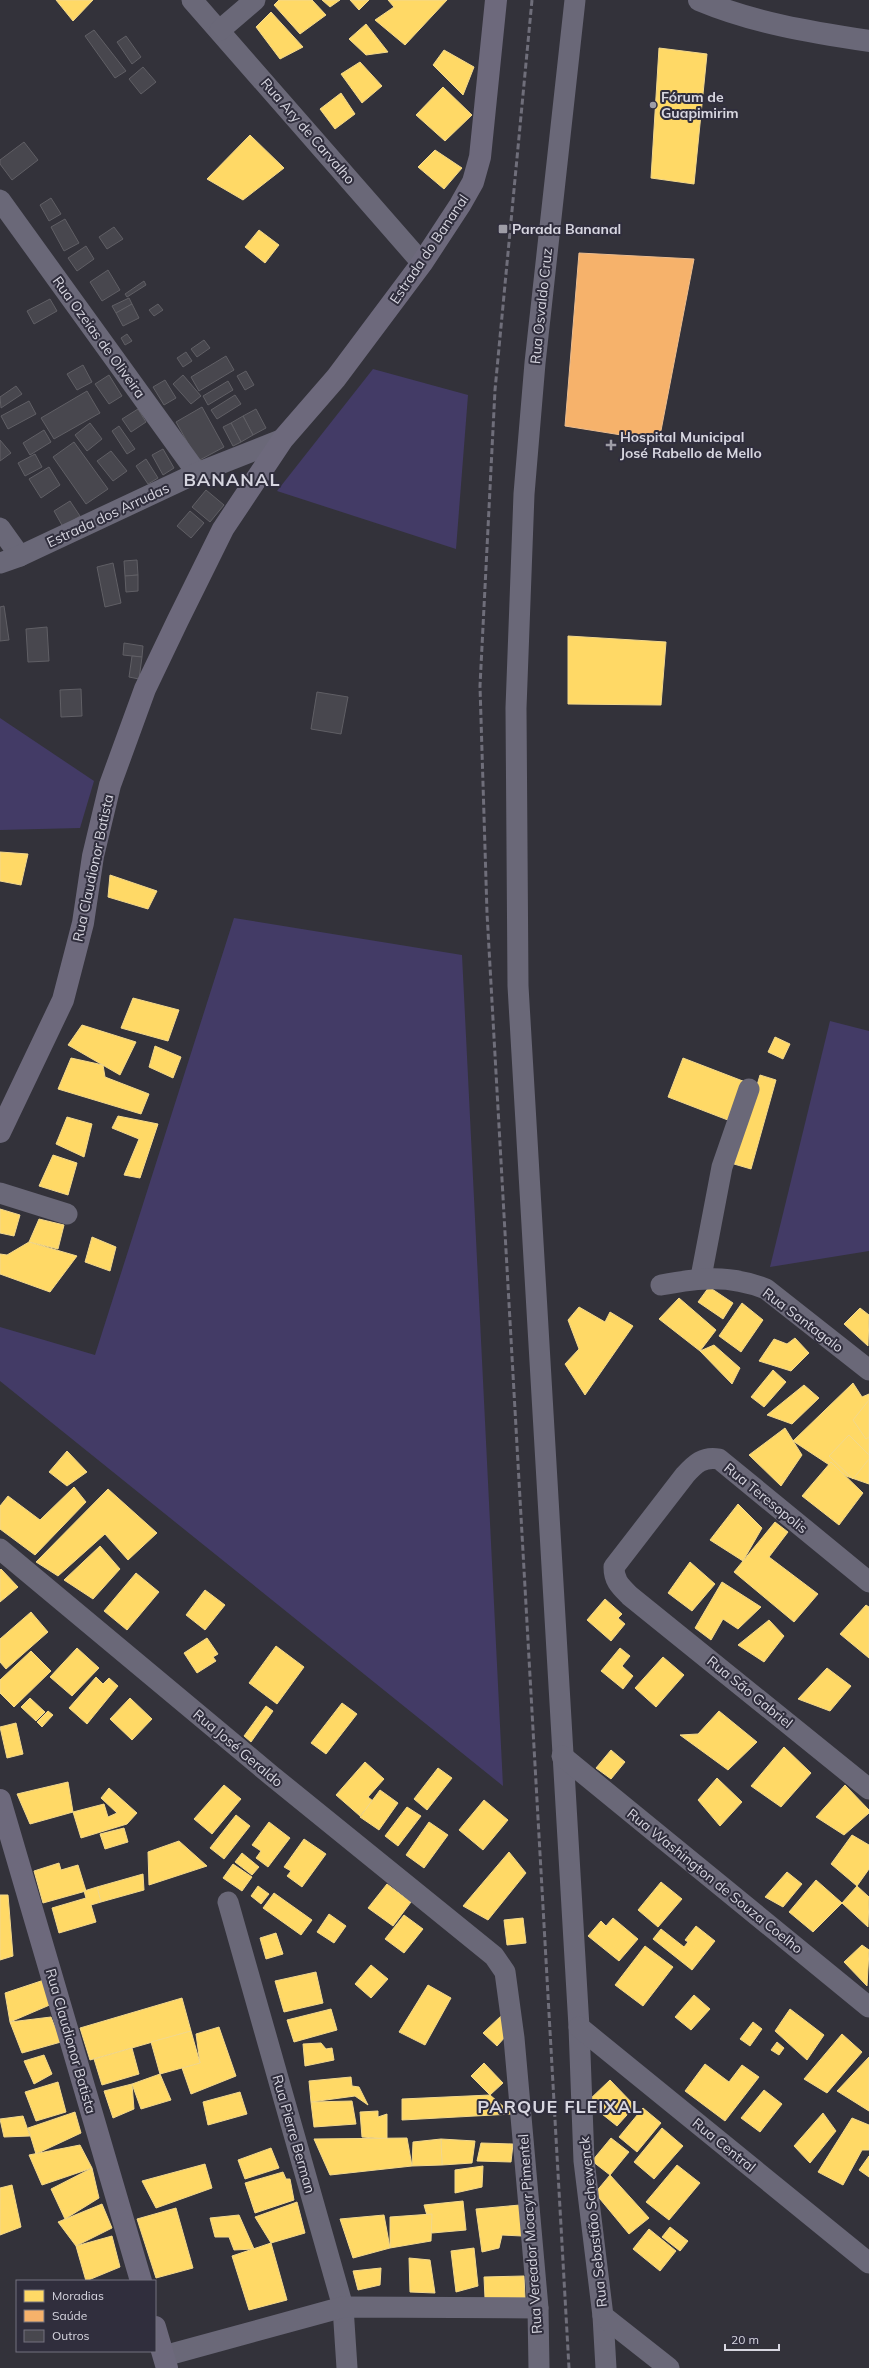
<svg xmlns="http://www.w3.org/2000/svg" width="869" height="2368" viewBox="0 0 869 2368" font-family="Mulish,sans-serif">
<rect width="100%" height="100%" fill="#33323a"/>
<!-- green -->
<g fill="#433b66">
<path d="M373,369L468,395L456,549L277,491Z"/>
<path d="M0,718L94,781L80,828L0,830Z"/>
<path d="M234,918L462,955L503,1786L0,1381V1327L95,1355Z"/>
<path d="M830,1021L869,1031V1251L770,1267Z"/>
</g>
<!-- homes -->
<g fill="#ffd966" stroke="#f3d88b">
<path d="M56,0H93L73,21Z"/>
<path d="M279,0H312L326,15L300,34L274,5Z"/>
<path d="M322,0H340L330,7Z"/>
<path d="M350,0H369L359,10Z"/>
<path d="M388,0H447L405,45L375,20L394,7Z"/>
<path d="M271,12L303,47L280,59L256,27Z"/>
<path d="M366,24L388,52L366,55L349,39Z"/>
<path d="M659,48L707,54L694,184L651,178Z"/>
<path d="M444,50L474,67L463,95L433,65Z"/>
<path d="M360,62L382,86L362,103L341,74Z"/>
<path d="M443,87L472,115L445,141L416,115Z"/>
<path d="M341,93L355,114L335,129L320,109Z"/>
<path d="M250,135L284,168L243,200L207,179Z"/>
<path d="M435,150L462,168L444,189L418,167Z"/>
<path d="M259,230L279,245L265,263L245,247Z"/>
<path d="M568,636L666,642L661,705L568,704Z"/>
<path d="M0,852L28,854L21,885L0,881Z"/>
<path d="M110,875L157,891L148,909L108,897Z"/>
<path d="M133,998L179,1010L168,1041L121,1028Z"/>
<path d="M82,1025L136,1042L120,1075L68,1045Z"/>
<path d="M775,1037L790,1044L783,1059L768,1052Z"/>
<path d="M155,1046L181,1057L173,1078L149,1067Z"/>
<path d="M71,1058L103,1065L105,1077L149,1094L141,1114L58,1089Z"/>
<path d="M683,1058L748,1083L733,1122L668,1097Z"/>
<path d="M760,1075L776,1080L751,1169L734,1164Z"/>
<path d="M118,1116L158,1124L140,1178L124,1175L139,1139L112,1128Z"/>
<path d="M67,1117L92,1124L84,1157L56,1144Z"/>
<path d="M53,1155L77,1163L68,1195L39,1186Z"/>
<path d="M0,1209L20,1215L14,1236L0,1233Z"/>
<path d="M39,1219L64,1225L58,1249L29,1242Z"/>
<path d="M92,1237L116,1247L110,1271L85,1262Z"/>
<path d="M29,1242L77,1256L50,1292L0,1274V1254L7,1255Z"/>
<path d="M709,1287L733,1303L723,1319L698,1302Z"/>
<path d="M679,1298L716,1330L700,1351L659,1319Z"/>
<path d="M742,1303L763,1320L741,1352L719,1336Z"/>
<path d="M579,1307L605,1322L610,1312L633,1326L585,1395L565,1364L579,1349L568,1320Z"/>
<path d="M860,1308L869,1315L868,1346L844,1324Z"/>
<path d="M795,1338L809,1353L791,1371L759,1361L774,1339L787,1344Z"/>
<path d="M714,1345L740,1368L732,1384L700,1351Z"/>
<path d="M773,1370L786,1382L764,1407L751,1397Z"/>
<path d="M853,1383L862,1397L869,1394V1484L846,1476L793,1441Z"/>
<path d="M804,1385L819,1398L792,1424L767,1415Z"/>
<path d="M869,1400V1437L866,1439L853,1420Z"/>
<path d="M785,1428L802,1455L781,1486L749,1455Z"/>
<path d="M849,1435L869,1455V1459L853,1479L829,1456Z"/>
<path d="M67,1451L87,1472L67,1486L49,1472Z"/>
<path d="M831,1462L863,1493L839,1525L802,1496Z"/>
<path d="M74,1487L86,1502L35,1555L0,1529V1506L8,1496L40,1520Z"/>
<path d="M108,1489L157,1533L128,1560L105,1534L58,1576L36,1562Z"/>
<path d="M738,1504L762,1528L743,1561L710,1540Z"/>
<path d="M775,1522L788,1532L769,1557L818,1594L794,1622L734,1572Z"/>
<path d="M100,1546L120,1569L93,1599L64,1580Z"/>
<path d="M690,1562L715,1584L692,1611L668,1593Z"/>
<path d="M1,1569L18,1587L0,1602V1570Z"/>
<path d="M136,1573L159,1592L127,1630L104,1611Z"/>
<path d="M722,1582L761,1607L738,1629L723,1619L711,1640L695,1628Z"/>
<path d="M205,1590L225,1605L205,1630L186,1615Z"/>
<path d="M605,1599L622,1614L618,1618L625,1624L611,1641L587,1620Z"/>
<path d="M866,1605L869,1607V1658L840,1634Z"/>
<path d="M31,1612L48,1632L6,1669L0,1662V1639Z"/>
<path d="M769,1620L784,1636L764,1662L738,1645Z"/>
<path d="M207,1638L218,1654L213,1657L216,1661L197,1673L184,1653Z"/>
<path d="M276,1646L304,1667L277,1704L249,1683Z"/>
<path d="M77,1648L99,1668L72,1696L50,1677Z"/>
<path d="M620,1648L630,1656L622,1666L633,1676L623,1689L601,1671Z"/>
<path d="M31,1651L51,1671L14,1707L0,1693V1680Z"/>
<path d="M663,1657L684,1675L656,1707L635,1688Z"/>
<path d="M827,1668L851,1686L830,1711L798,1699Z"/>
<path d="M96,1677L103,1684L109,1678L118,1686L87,1724L69,1708Z"/>
<path d="M30,1698L45,1712L36,1721L21,1707Z"/>
<path d="M130,1698L152,1719L132,1740L110,1719Z"/>
<path d="M342,1703L357,1714L326,1754L311,1743Z"/>
<path d="M266,1706L273,1711L251,1742L244,1736Z"/>
<path d="M48,1711L53,1715L42,1727L37,1722Z"/>
<path d="M719,1711L757,1742L728,1770L680,1735L698,1734Z"/>
<path d="M16,1723L23,1754L7,1758L0,1727Z"/>
<path d="M784,1747L811,1773L781,1807L751,1786Z"/>
<path d="M611,1750L625,1762L611,1779L596,1768Z"/>
<path d="M365,1762L384,1779L368,1797L373,1801L360,1816L336,1795Z"/>
<path d="M438,1768L452,1778L427,1810L414,1799Z"/>
<path d="M717,1778L742,1802L720,1826L698,1800Z"/>
<path d="M68,1782L73,1812L30,1824L17,1794Z"/>
<path d="M224,1785L241,1799L212,1834L194,1819Z"/>
<path d="M845,1785L869,1810V1813L844,1835L816,1817Z"/>
<path d="M109,1788L137,1813L127,1824L81,1838L73,1812L104,1804L108,1817L117,1813L101,1798Z"/>
<path d="M380,1790L398,1803L379,1830L360,1817Z"/>
<path d="M484,1800L508,1820L483,1850L459,1830Z"/>
<path d="M407,1807L421,1816L398,1846L385,1836Z"/>
<path d="M236,1815L250,1826L224,1859L210,1848Z"/>
<path d="M269,1822L290,1838L268,1867L256,1858L261,1851L252,1845Z"/>
<path d="M429,1822L448,1835L424,1868L406,1855Z"/>
<path d="M124,1828L128,1842L105,1849L100,1834Z"/>
<path d="M852,1835L869,1845V1869L857,1886L831,1864Z"/>
<path d="M304,1839L326,1854L302,1887L287,1876L291,1871L284,1867Z"/>
<path d="M179,1841L207,1866L149,1885L148,1852Z"/>
<path d="M509,1852L526,1873L488,1920L463,1906Z"/>
<path d="M242,1853L259,1867L252,1875L235,1862Z"/>
<path d="M59,1863L61,1870L78,1865L86,1891L43,1903L34,1871Z"/>
<path d="M233,1864L252,1877L242,1891L223,1878Z"/>
<path d="M787,1872L802,1884L783,1907L765,1897Z"/>
<path d="M143,1874L144,1890L101,1902L97,1887Z"/>
<path d="M816,1880L842,1903L813,1932L789,1912Z"/>
<path d="M661,1882L682,1899L658,1927L638,1910Z"/>
<path d="M387,1884L411,1902L393,1926L368,1908Z"/>
<path d="M258,1886L269,1894L261,1904L251,1896Z"/>
<path d="M857,1886L869,1897L868,1927L842,1903Z"/>
<path d="M97,1887L101,1902L91,1905L96,1922L59,1933L52,1908L86,1898L84,1891Z"/>
<path d="M274,1893L312,1920L301,1935L263,1908Z"/>
<path d="M0,1895H8L13,1956L0,1960Z"/>
<path d="M329,1914L346,1926L334,1943L317,1932Z"/>
<path d="M404,1915L423,1929L404,1953L385,1939Z"/>
<path d="M523,1918L526,1943L507,1945L504,1920Z"/>
<path d="M613,1918L638,1939L619,1961L588,1936L601,1921L606,1926Z"/>
<path d="M696,1926L715,1941L692,1970L653,1939L661,1929L684,1947L688,1942L685,1940Z"/>
<path d="M276,1933L283,1954L266,1959L260,1938Z"/>
<path d="M862,1945L869,1950L867,1986L844,1962Z"/>
<path d="M645,1946L673,1967L643,2006L615,1985Z"/>
<path d="M371,1965L388,1979L371,1998L355,1984Z"/>
<path d="M316,1972L323,2003L284,2012L275,1981Z"/>
<path d="M44,1980L52,2004L10,2022L5,1993Z"/>
<path d="M428,1985L451,1998L425,2045L399,2032Z"/>
<path d="M694,1995L710,2009L691,2030L675,2017Z"/>
<path d="M182,1998L191,2031L90,2060L80,2028Z"/>
<path d="M331,2009L337,2030L294,2042L287,2020Z"/>
<path d="M790,2009L824,2035L807,2060L775,2031Z"/>
<path d="M501,2016L506,2036L497,2046L483,2033Z"/>
<path d="M51,2017L61,2042L22,2053L10,2022Z"/>
<path d="M753,2022L762,2029L750,2046L740,2039Z"/>
<path d="M219,2027L236,2076L191,2094L182,2068L200,2063L196,2034Z"/>
<path d="M191,2031L200,2063L160,2074L151,2042Z"/>
<path d="M842,2034L862,2052L827,2093L804,2079Z"/>
<path d="M777,2042L784,2048L779,2055L771,2050Z"/>
<path d="M321,2043L326,2049L332,2048L334,2060L305,2066L303,2044Z"/>
<path d="M132,2048L139,2074L102,2085L94,2059Z"/>
<path d="M44,2055L52,2074L34,2084L24,2061Z"/>
<path d="M869,2057V2111L837,2091Z"/>
<path d="M484,2063L503,2083L490,2095L471,2076Z"/>
<path d="M705,2064L729,2082L742,2065L759,2077L725,2121L685,2091Z"/>
<path d="M160,2074L171,2100L141,2109L132,2084Z"/>
<path d="M351,2077L352,2086L359,2087L368,2105L355,2096L311,2102L309,2081Z"/>
<path d="M610,2080L635,2106L617,2126L587,2102Z"/>
<path d="M58,2082L66,2112L36,2121L25,2092Z"/>
<path d="M132,2084L134,2109L113,2118L104,2091Z"/>
<path d="M764,2090L782,2104L760,2132L741,2118Z"/>
<path d="M240,2092L247,2114L208,2125L203,2102Z"/>
<path d="M490,2095L512,2114L402,2120V2099Z"/>
<path d="M352,2101L356,2124L314,2127L311,2102Z"/>
<path d="M643,2108L661,2123L637,2152L619,2137Z"/>
<path d="M378,2111V2117L387,2114V2139L362,2137L360,2112Z"/>
<path d="M75,2112L81,2133L36,2154L28,2128Z"/>
<path d="M823,2113L836,2131L810,2163L794,2146Z"/>
<path d="M23,2116L30,2136L4,2137L0,2119Z"/>
<path d="M852,2118L869,2125V2150H862L843,2185L818,2172Z"/>
<path d="M662,2128L683,2146L654,2179L634,2162Z"/>
<path d="M407,2138L412,2166L330,2175L314,2139Z"/>
<path d="M611,2138L629,2152L610,2175L592,2161Z"/>
<path d="M441,2139L475,2141L472,2163L442,2165Z"/>
<path d="M441,2139L442,2165L412,2166L413,2142Z"/>
<path d="M481,2143L513,2144L511,2162L477,2161Z"/>
<path d="M80,2145L92,2168L42,2185L29,2155Z"/>
<path d="M271,2148L279,2168L245,2179L238,2160Z"/>
<path d="M869,2156V2177L859,2170Z"/>
<path d="M205,2164L212,2188L156,2208L142,2181Z"/>
<path d="M677,2165L700,2183L669,2220L646,2202Z"/>
<path d="M483,2166L482,2187L455,2193V2170Z"/>
<path d="M92,2168L99,2198L65,2219L51,2189Z"/>
<path d="M283,2172L286,2179H290L294,2200L255,2213L245,2183Z"/>
<path d="M610,2175L649,2218L629,2234L595,2193Z"/>
<path d="M12,2185L21,2227L0,2235V2188Z"/>
<path d="M463,2201L466,2230L432,2233L424,2205Z"/>
<path d="M297,2202L305,2233L271,2243L255,2217Z"/>
<path d="M102,2204L112,2228L76,2246L58,2222Z"/>
<path d="M520,2205L522,2236L502,2235L499,2248L482,2252L476,2209Z"/>
<path d="M176,2208L193,2268L156,2278L137,2219Z"/>
<path d="M432,2214L431,2241L390,2248V2217Z"/>
<path d="M239,2215L254,2249L234,2250L229,2237H215L210,2218Z"/>
<path d="M384,2215L390,2248L353,2258L340,2219Z"/>
<path d="M670,2227L688,2241L680,2251L662,2237Z"/>
<path d="M649,2229L676,2251L660,2271L633,2249Z"/>
<path d="M112,2236L120,2267L86,2281L76,2246Z"/>
<path d="M271,2243L287,2300L249,2310L232,2256Z"/>
<path d="M474,2248L478,2286L456,2292L451,2251Z"/>
<path d="M409,2258L430,2260L435,2293L410,2292Z"/>
<path d="M381,2268L380,2285L358,2290L353,2271Z"/>
<path d="M524,2276L525,2298H485L484,2277Z"/>
</g>
<!-- health -->
<path fill="#f6b26b" stroke="#edbd8e" d="M579,253L694,259L659,441L565,426Z"/>
<!-- building -->
<g fill="#48474e" stroke="#605f65">
<path d="M94,30L126,71L115,78L85,36Z"/>
<path d="M126,36L141,57L132,64L117,42Z"/>
<path d="M143,67L156,82L141,94L129,79Z"/>
<path d="M24,142L38,160L12,180L0,164V160Z"/>
<path d="M51,198L61,214L49,221L40,205Z"/>
<path d="M65,219L79,243L64,251L51,227Z"/>
<path d="M114,227L123,239L107,249L99,237Z"/>
<path d="M86,246L94,259L77,271L68,258Z"/>
<path d="M108,270L120,290L102,301L90,282Z"/>
<path d="M144,281L146,285L127,297L125,294Z"/>
<path d="M129,298L132,304L116,313L112,306Z"/>
<path d="M50,299L57,311L34,324L27,311Z"/>
<path d="M132,304L139,318L123,326L116,313Z"/>
<path d="M158,304L163,310L154,316L149,310Z"/>
<path d="M127,334L132,341L125,345L121,338Z"/>
<path d="M204,340L210,348L197,357L191,349Z"/>
<path d="M186,352L192,361L183,367L177,358Z"/>
<path d="M226,356L234,370L199,391L191,377Z"/>
<path d="M83,365L92,382L77,390L67,374Z"/>
<path d="M246,371L254,385L245,390L237,376Z"/>
<path d="M109,375L122,396L109,404L95,384Z"/>
<path d="M183,375L201,396L191,404L173,384Z"/>
<path d="M165,380L176,398L164,405L153,387Z"/>
<path d="M228,381L233,390L208,405L203,396Z"/>
<path d="M16,386L22,394L1,408L0,397Z"/>
<path d="M87,391L100,413L54,439L41,418Z"/>
<path d="M235,395L241,404L217,419L211,410Z"/>
<path d="M29,401L36,414L8,429L1,416Z"/>
<path d="M202,407L224,447L198,461L176,422Z"/>
<path d="M138,409L146,422L131,432L122,419Z"/>
<path d="M256,409L266,428L253,435L243,416Z"/>
<path d="M243,416L253,435L241,442L231,423Z"/>
<path d="M90,423L102,439L87,451L75,435Z"/>
<path d="M231,423L241,442L233,446L223,427Z"/>
<path d="M119,426L135,449L127,454L112,431Z"/>
<path d="M44,430L51,442L30,455L23,443Z"/>
<path d="M0,440L11,453L0,461Z"/>
<path d="M74,442L108,489L86,504L53,457Z"/>
<path d="M163,449L174,468L163,475L152,455Z"/>
<path d="M111,451L127,471L113,481L97,461Z"/>
<path d="M35,454L42,467L25,476L18,463Z"/>
<path d="M146,459L158,478L148,484L136,466Z"/>
<path d="M49,467L60,485L41,498L29,479Z"/>
<path d="M206,490L224,505L210,522L192,507Z"/>
<path d="M70,501L80,516L63,527L54,511Z"/>
<path d="M190,511L204,523L191,538L177,526Z"/>
<path d="M137,560L138,575L125,576L124,561Z"/>
<path d="M113,563L121,603L105,607L97,567Z"/>
<path d="M138,575V591L126,592L125,576Z"/>
<path d="M4,606L9,640L0,641V607Z"/>
<path d="M47,627L49,661L28,662L26,629Z"/>
<path d="M124,643L143,646L142,657L123,655Z"/>
<path d="M132,656L142,657L139,679L129,677Z"/>
<path d="M81,689L82,716L61,717L60,690Z"/>
<path d="M317,692L348,697L341,734L311,729Z"/>
</g>
<g fill="none" stroke-linecap="round" stroke-linejoin="round">
<!-- minor -->
<g stroke="#6a6878" stroke-width="21">
<path d="M192,0L422,263"/>
<path d="M575,0L535,363L524,494L516,708L518,986L579,2027L584,2161L603,2316L606,2368"/>
<path d="M220,30L255,0"/>
<path d="M0,200L197,473"/>
<path d="M0,528L20,556"/>
<path d="M0,563L20,556L197,473L283,439"/>
<path d="M0,1193L67,1214"/>
<path d="M701,1277L722,1167L749,1089"/>
<path d="M661,1285C699,1278 728,1274 766,1289L869,1370"/>
<path d="M0,1549L272,1776L494,1956L505,1972L514,2038L538,2308L539,2368"/>
<path d="M869,1582L719,1459C703,1456 695,1464 685,1475L614,1567C614,1581 620,1586 630,1596L869,1789"/>
<path d="M562,1756L869,2007"/>
<path d="M228,1902L343,2307L347,2368"/>
<path d="M579,2027L869,2263"/>
<path d="M603,2316L669,2368"/>
<path d="M164,2356L343,2307L538,2308"/>
</g>
<!-- tertiary -->
<path stroke="#6a6878" stroke-width="22" d="M699,0C754,23 810,32 869,41"/>
<!-- secondary -->
<g stroke="#6d697c" stroke-width="22">
<path d="M0,1132L63,1000L83,923L93,856L110,785L145,689L178,620L223,529L283,439L336,378L422,263L460,205L473,182L480,157L496,0"/>
<path d="M0,1800L141,2281"/>
<path d="M155,2327L167,2368"/>
</g>
<!-- rail -->
<path stroke="#6f6e7a" stroke-width="3" stroke-dasharray="6 3" stroke-linecap="butt" d="M532,0L495,390L480,686L487,913L569,2368"/>
</g>
<!-- markers -->
<g fill="#9e9da6" stroke="#302e3d" stroke-width="1.5">
<circle cx="653" cy="105" r="4"/>
<rect x="498" y="224" width="10" height="10" rx="2"/>
<path d="M609 439h4v4h4v4h-4v4h-4v-4h-4v-4h4z"/>
</g>
<g text-anchor="middle" dominant-baseline="central" stroke-width="4" stroke-linejoin="round" paint-order="stroke">
<!-- poi labels -->
<g font-size="14" font-weight="bold" fill="#d7d6e0" stroke="#302e3d" text-anchor="start">
<text x="661" y="97">Fórum de<tspan x="661" dy="16">Guapimirim</tspan></text>
<text x="512" y="229">Parada Bananal</text>
<text x="620" y="437">Hospital Municipal<tspan x="620" dy="16">José Rabello de Mello</tspan></text>
</g>
<!-- street labels -->
<g font-size="14" fill="#d7d6e0" stroke="#302e3d">
<text transform="translate(308 131) rotate(49)">Rua Ary de Carvalho</text>
<text transform="translate(429 249) rotate(-56)">Estrada do Bananal</text>
<text transform="translate(541 306) rotate(-84)">Rua Osvaldo Cruz</text>
<text transform="translate(99 337) rotate(54)">Rua Ozeias de Oliveira</text>
<text transform="translate(108 515) rotate(-25)">Estrada dos Arrudas</text>
<text transform="translate(93 868) rotate(-78)">Rua Claudionor Batista</text>
<text transform="translate(803 1320) rotate(37)">Rua Santagalo</text>
<text transform="translate(766 1498) rotate(39)">Rua Teresopolis</text>
<text transform="translate(750 1692) rotate(39)">Rua São Gabriel</text>
<text transform="translate(238 1748) rotate(40)">Rua José Geraldo</text>
<text transform="translate(715 1881) rotate(39)">Rua Washington de Souza Coelho</text>
<text transform="translate(71 2041) rotate(74)">Rua Claudionor Batista</text>
<text transform="translate(294 2134) rotate(74)">Rua Pierre Berman</text>
<text transform="translate(724 2145) rotate(39)">Rua Central</text>
<text transform="translate(593 2222) rotate(-96)">Rua Sebastião Schewenck</text>
<text transform="translate(530 2234) rotate(-94)">Rua Vereador Moacyr Pimentel</text>
</g>
<!-- district labels -->
<g font-size="18" font-weight="bold" letter-spacing="1" fill="#d7d6e0" stroke="#302e3d">
<text x="232" y="479">BANANAL</text>
<text x="560" y="2106">PARQUE FLEIXAL</text>
</g>
</g>
<!-- legend -->
<rect x="16" y="2280" width="140" height="72" fill="#302e3d" stroke="#73717e"/>
<rect x="24" y="2290" width="20" height="12" fill="#ffd966" stroke="#73717e"/>
<text x="52" y="2300" font-size="12" fill="#d7d6e0">Moradias</text>
<rect x="24" y="2310" width="20" height="12" fill="#f6b26b" stroke="#73717e"/>
<text x="52" y="2320" font-size="12" fill="#d7d6e0">Saúde</text>
<rect x="24" y="2330" width="20" height="12" fill="#48474e" stroke="#73717e"/>
<text x="52" y="2340" font-size="12" fill="#d7d6e0">Outros</text>
<!-- scale -->
<path d="M725 2344v6h54v-6" fill="none" stroke="#d7d6e0" stroke-width="2"/>
<text x="731" y="2344" font-size="12" fill="#d7d6e0" stroke="#302e3d" stroke-width="3" paint-order="stroke">20 m</text>
</svg>
